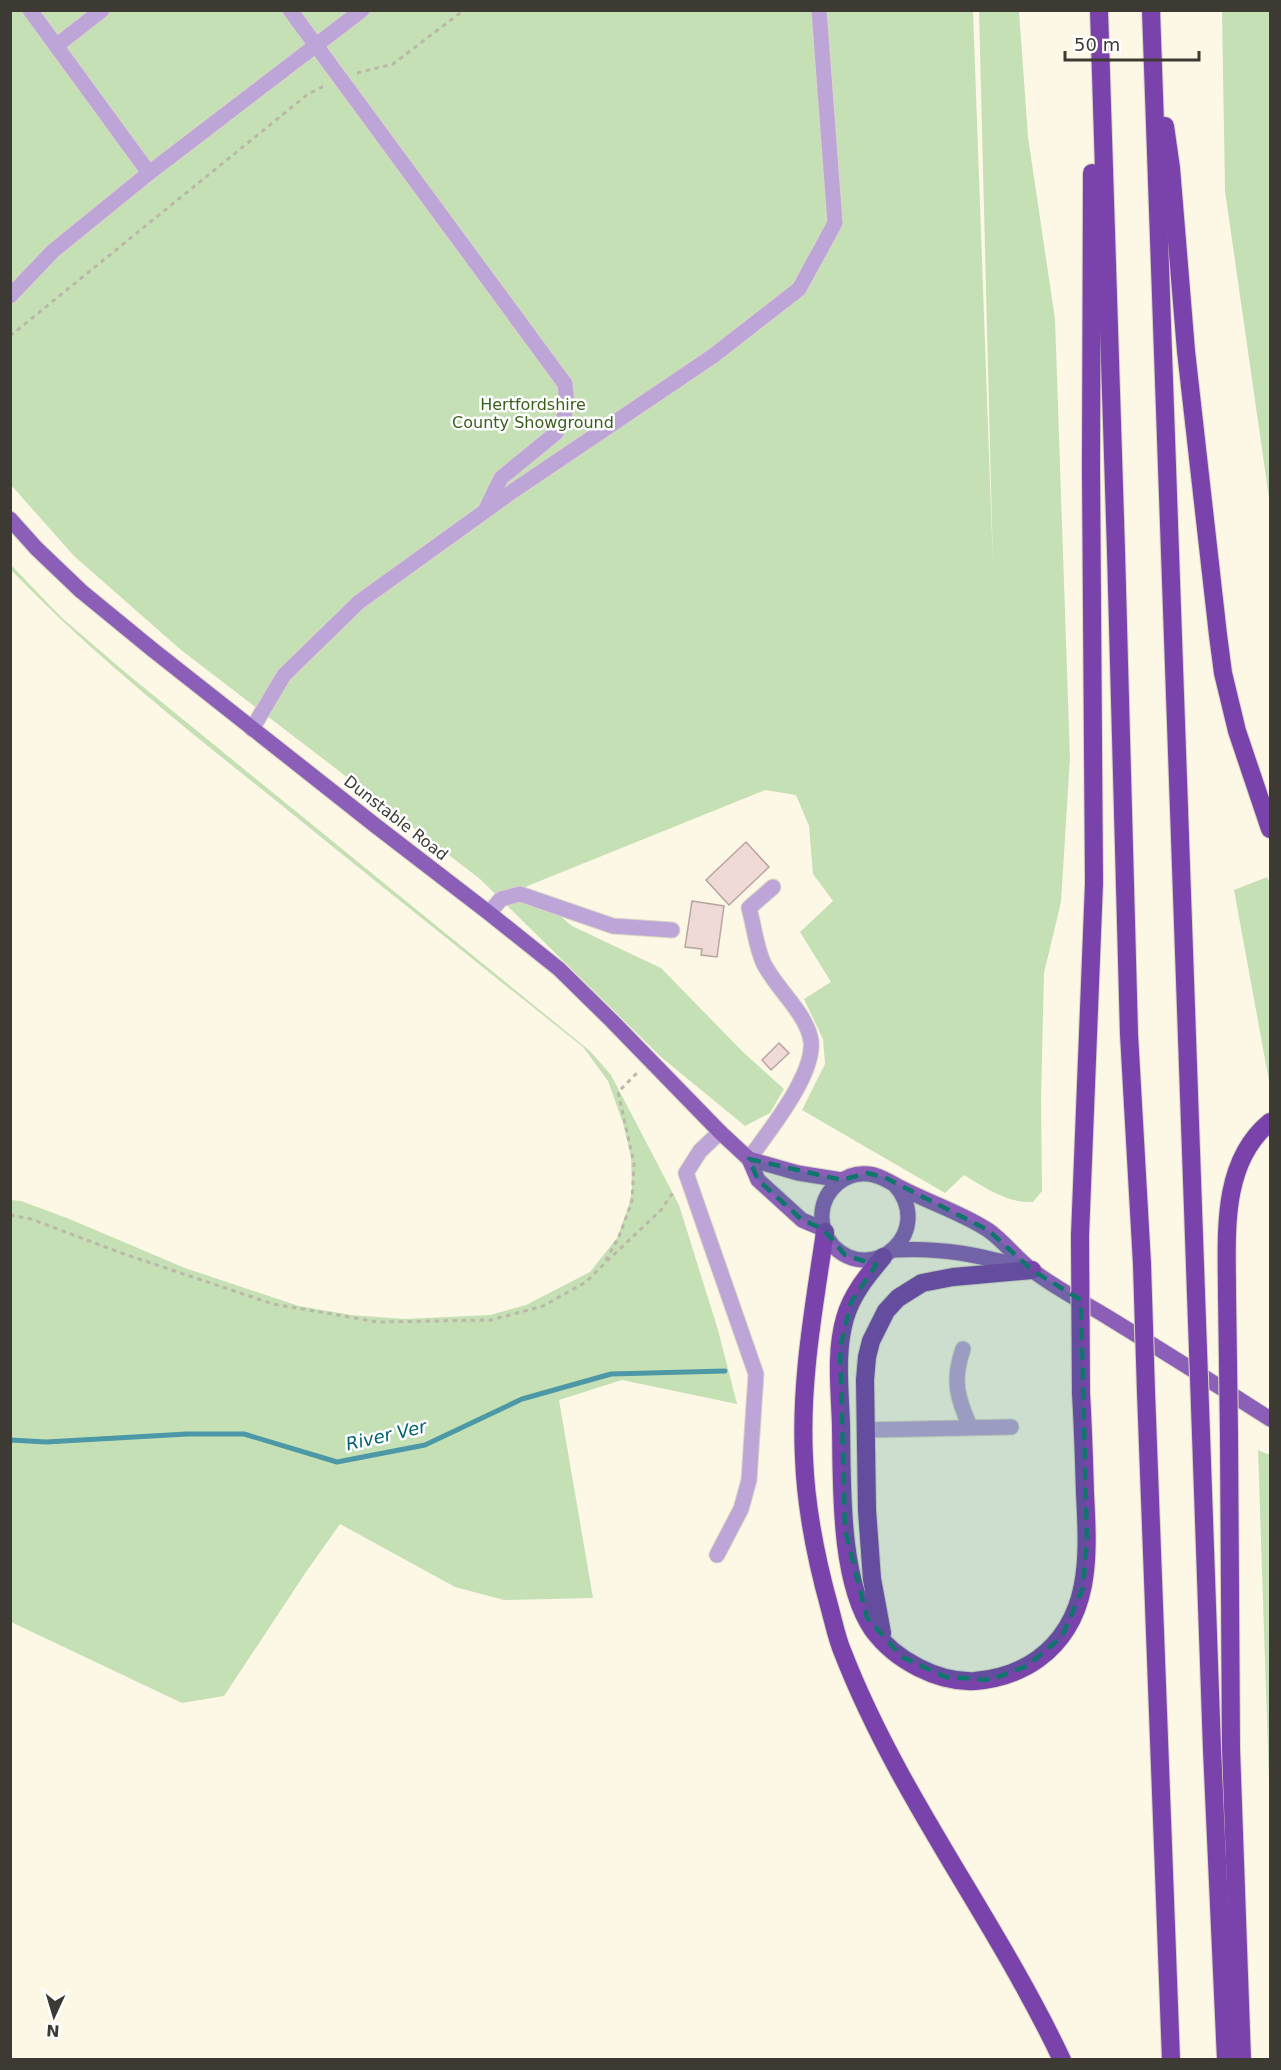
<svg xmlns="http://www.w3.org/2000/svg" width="1281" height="2070" viewBox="0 0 1281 2070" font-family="'DejaVu Sans',sans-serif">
<rect width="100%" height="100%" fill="#fdf8e6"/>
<!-- green -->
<g fill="#c5e0b5">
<path d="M10,11H973L993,565L979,11H1019L1028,137L1055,319L1070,758L1061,902L1044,973L1041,1100L1042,1191L1033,1202C1006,1203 986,1188 964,1175L945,1193L802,1110L825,1064L823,1039L804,999L831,982L800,932L833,901L813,874L809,826L796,795L765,790L525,887L572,926L661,968L743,1052L784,1089L770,1113L745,1126L661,1057L480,879L181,650L74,556L11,485Z"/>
<path d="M1222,11H1270V505L1225,191Z"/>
<path d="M11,565L62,618L126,673L590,1051L611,1075L679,1205L718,1330L737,1404L622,1380L559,1400L593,1598L504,1600L455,1587L340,1524L306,1572L224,1696L182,1703L11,1622V1200L21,1201L67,1218L185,1268L299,1306L351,1315L405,1319L490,1315L526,1305L590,1272L617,1238L629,1205L632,1189L631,1157L623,1123L608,1081L583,1047C476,962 370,877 264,791C176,721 89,651 11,570Z"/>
<path d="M1267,877L1270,883L1269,1081L1234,890Z"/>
<path d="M1258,1450L1270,1455V1812Z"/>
</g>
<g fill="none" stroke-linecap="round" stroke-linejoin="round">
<!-- stream -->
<path stroke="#4c98a6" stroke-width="5" d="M10,1440L46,1442L187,1434H244L337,1462L425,1445L522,1399L611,1374L725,1371"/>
</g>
<!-- building -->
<g fill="#efdad7" stroke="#b9a4a2" stroke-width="1.5">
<path d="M746,842L769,867L729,905L706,880Z"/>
<path d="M692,901L724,906L717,957L701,955L702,949L685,947Z"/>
<path d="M779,1043L789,1053L771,1070L762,1060Z"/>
</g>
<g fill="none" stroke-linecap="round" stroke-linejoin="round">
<!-- minor casing -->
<g stroke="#dad6c6" stroke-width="17">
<g id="minor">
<path d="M30,10L149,173"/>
<path d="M290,10L565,384L567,404L563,420L556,433L501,478L486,509"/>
<path d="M56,46L102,10"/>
<path d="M10,296L53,251L149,173L362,10"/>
<path d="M252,729L284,675L359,602L513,491L713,356L799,289L835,223L819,10"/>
<path d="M489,913L501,899L520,894L613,926L672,930"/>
<path d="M749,1159C768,1132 815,1075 811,1041C807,1013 775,988 763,962C756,946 754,926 749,908L773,887"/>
<path d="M963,1349C952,1380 957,1397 970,1427"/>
<path d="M866,1430L1011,1427"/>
<path d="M717,1555L741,1509L749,1480L756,1374L686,1173L700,1151L720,1132"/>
</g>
</g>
<!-- major casing -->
<g stroke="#dad6c6" stroke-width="17">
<g id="major">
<path d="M10,519L36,548L81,591L153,650L376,826L489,913L559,969L612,1021L720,1132L749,1159L758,1180L802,1220L823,1229"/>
<path d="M749,1159L798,1173L842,1180"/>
<path d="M894,1184C936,1230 874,1287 833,1246C825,1237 821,1224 822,1213C824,1189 846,1171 869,1174C879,1175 886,1180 894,1184C924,1201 959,1211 988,1230C1004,1241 1016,1258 1032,1270C1055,1288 1083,1302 1109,1318C1163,1351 1217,1385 1270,1419"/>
<path d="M893,1250C943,1247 978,1255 1026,1268"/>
</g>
</g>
<!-- highway casing -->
<g stroke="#dad6c6" stroke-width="20">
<g id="highway">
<path d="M1099,10L1116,551L1129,1034L1142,1264"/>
<path d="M1151,10L1196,1294"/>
<path d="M1165,126L1171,168L1186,351L1218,635L1223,673L1237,731L1270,829"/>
<path d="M825,1232C814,1307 800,1382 804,1458C806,1509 816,1559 830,1609C834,1624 837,1639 843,1653C899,1797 996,1920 1062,2060"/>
<path d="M1080,1236L1094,883L1091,469L1092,173"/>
<path d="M883,1257C867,1276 852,1294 845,1318C835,1352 840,1391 841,1426C842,1484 839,1581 873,1630C895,1660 938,1683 975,1681C998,1679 1020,1672 1038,1659C1093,1619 1088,1553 1085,1493C1084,1459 1083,1426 1081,1393"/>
<path d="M1227,1294C1227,1236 1220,1163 1270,1122"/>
<path d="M1146,1392L1171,2060"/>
<path d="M1201,1434L1212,1749L1226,2060"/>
<path d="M1229,1434L1231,1749L1242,2060"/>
<path d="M882,1633L872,1579L867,1510L865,1380L867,1357L871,1341L886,1311L898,1298L922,1283L953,1277L1032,1270"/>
</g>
</g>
<!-- path -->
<g stroke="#bbb7a9" stroke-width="3" stroke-dasharray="4.5 4.5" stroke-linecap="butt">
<path d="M357,73L393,64L464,10"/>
<path d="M10,336L308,94L326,85"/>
<path d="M10,1215L31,1219L124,1254L273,1304L378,1322L491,1320L543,1306L586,1282L603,1265L619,1237L632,1201L634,1163L618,1092L639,1071"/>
<path d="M607,1261L661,1210L674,1191"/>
</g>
<!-- minor -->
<use href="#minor" stroke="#bda6d7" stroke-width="15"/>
<!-- major -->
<use href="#major" stroke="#8b5eb8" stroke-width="15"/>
<!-- highway -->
<use href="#highway" stroke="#7a42ab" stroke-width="18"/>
<!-- highway-bridge casing -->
<g stroke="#dad6c6" stroke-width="20" stroke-linecap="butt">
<g id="highway-bridge">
<path d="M1080,1236L1081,1393"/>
<path d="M1142,1264L1146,1392"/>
<path d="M1196,1294L1201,1434"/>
<path d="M1227,1294L1229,1434"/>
</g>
</g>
<!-- highway-bridge -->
<use href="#highway-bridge" stroke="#7a42ab" stroke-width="18"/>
</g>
<!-- marked area -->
<path fill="#0f766e" fill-opacity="0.2" stroke="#0f766e" stroke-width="4.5" stroke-dasharray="12 8" stroke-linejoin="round" d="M749,1159L842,1180L867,1173L884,1177L988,1230L1032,1270L1081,1300L1087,1541L1083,1588L1062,1637L1027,1666L990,1680L945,1677L902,1657L867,1618L845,1530L840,1348L851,1302L876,1265L845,1255L823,1229L802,1220L758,1180Z"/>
<g text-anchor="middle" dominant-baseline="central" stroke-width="5" stroke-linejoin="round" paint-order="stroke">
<!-- park labels -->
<g font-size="16" fill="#385f1a" stroke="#fff">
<text x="533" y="404">Hertfordshire<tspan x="533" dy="18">County Showground</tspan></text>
</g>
<!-- street labels -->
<g font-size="16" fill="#3c3a33" stroke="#fff">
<text transform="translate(396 818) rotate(38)">Dunstable Road</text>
</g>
<!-- water labels -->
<g font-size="18" font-style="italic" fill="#006372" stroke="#fff">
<text transform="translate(386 1435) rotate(-13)">River Ver</text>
</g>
</g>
<!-- border -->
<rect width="1281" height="2070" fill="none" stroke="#3c3a33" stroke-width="24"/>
<!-- north arrow -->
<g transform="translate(54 2016) rotate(184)" stroke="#ffffff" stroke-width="4.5" paint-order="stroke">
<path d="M0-4.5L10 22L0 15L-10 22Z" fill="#3c3a33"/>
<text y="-9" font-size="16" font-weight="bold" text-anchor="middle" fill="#3c3a33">N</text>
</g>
<!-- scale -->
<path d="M1065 51v9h134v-9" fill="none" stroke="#3c3a33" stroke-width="3"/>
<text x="1074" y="51" font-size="18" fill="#3c3a33" stroke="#ffffff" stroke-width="4.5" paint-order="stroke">50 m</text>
</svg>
